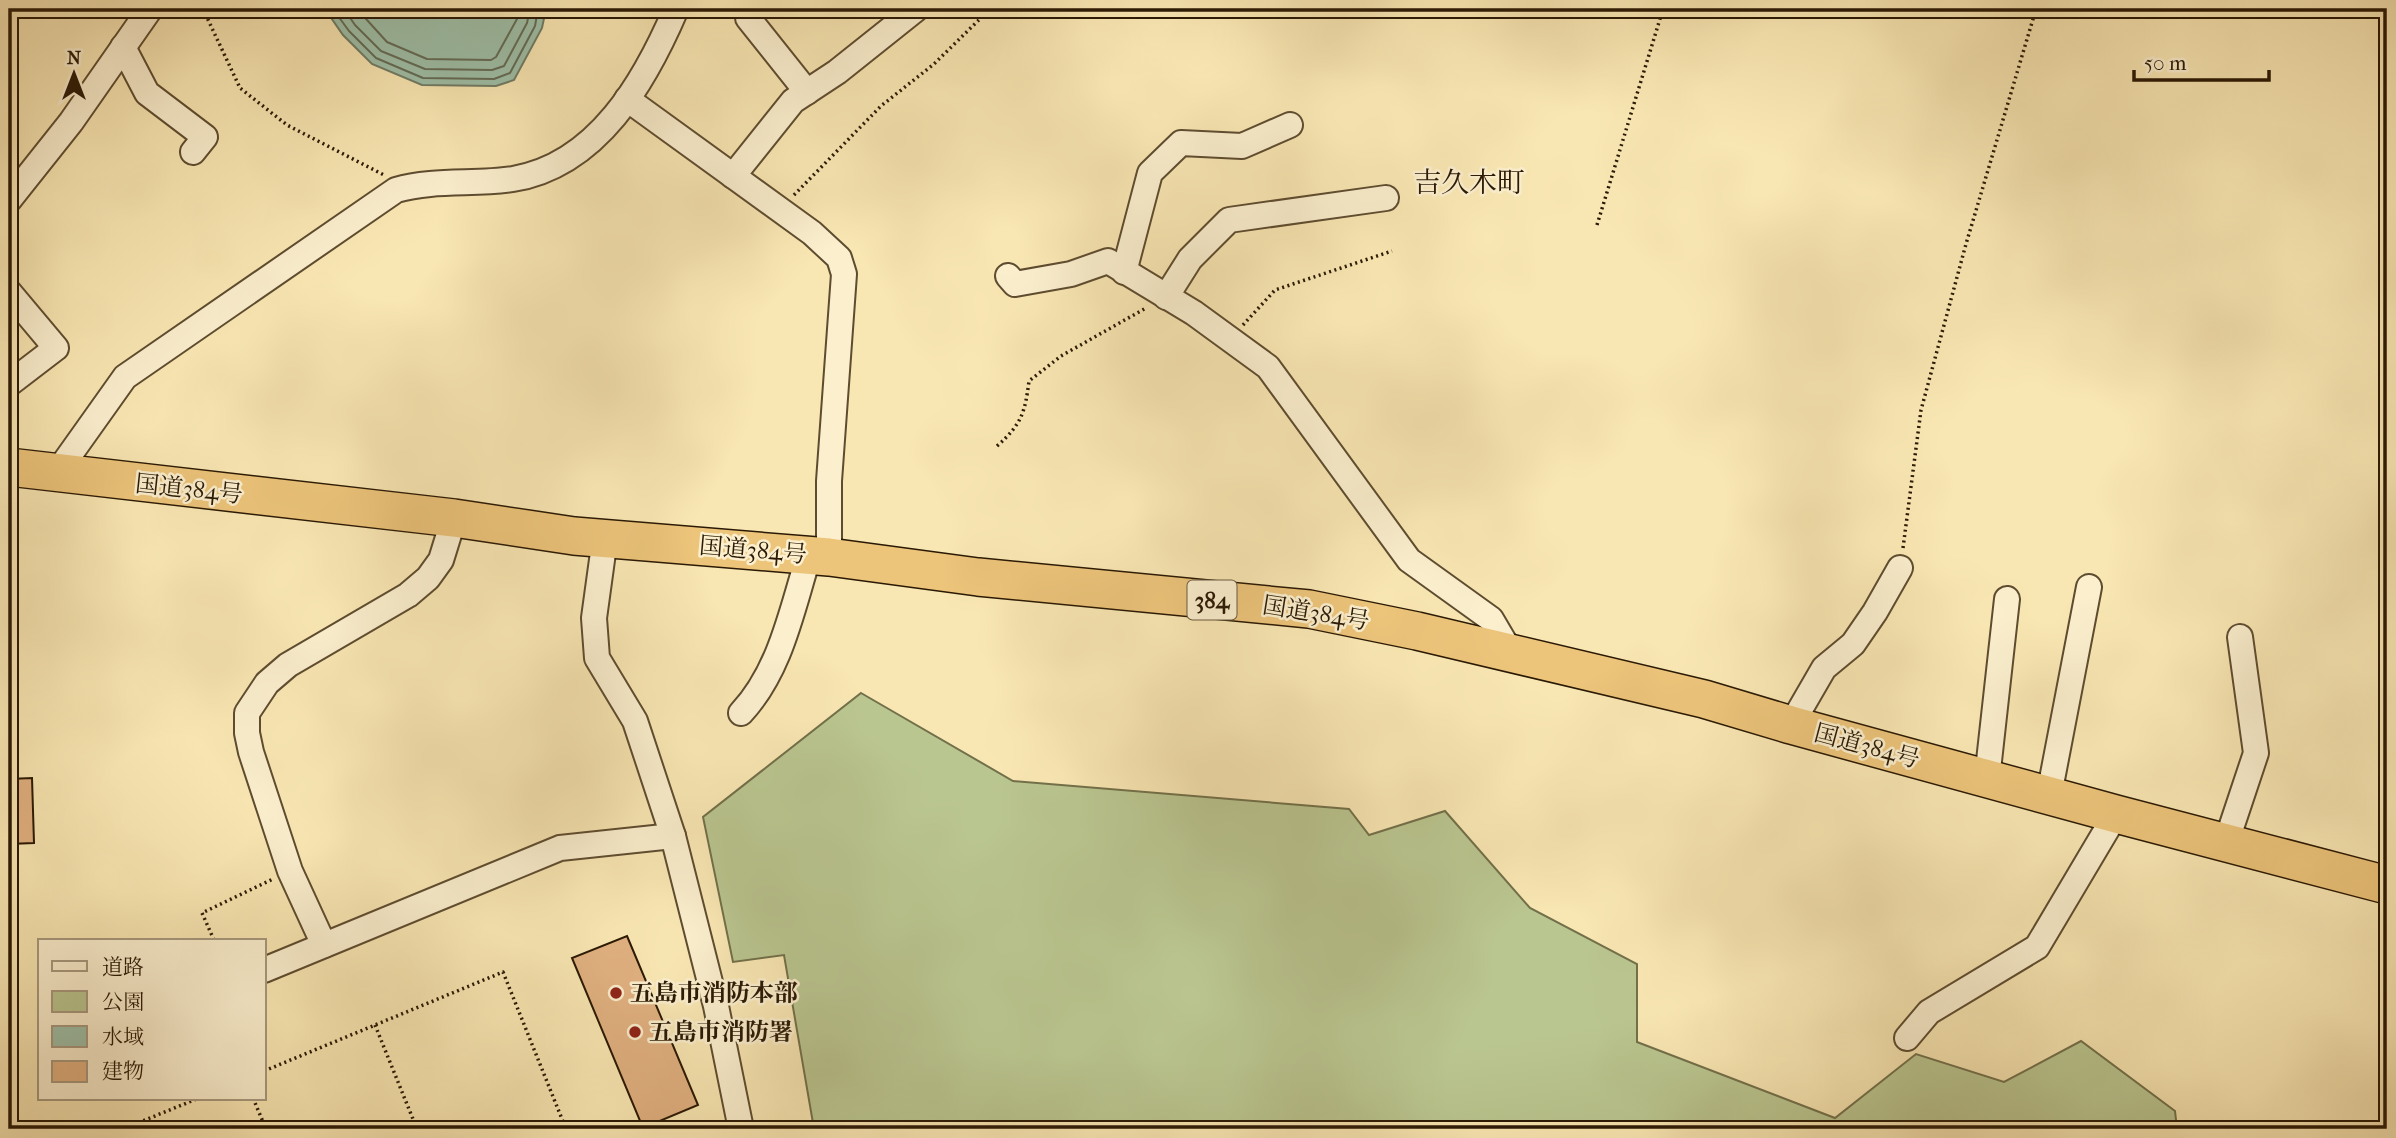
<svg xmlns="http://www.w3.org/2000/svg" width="2396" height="1138" viewBox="0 0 2396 1138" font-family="'IM FELL French Canon','Noto Serif JP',serif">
<rect width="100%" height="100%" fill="#f9e7b3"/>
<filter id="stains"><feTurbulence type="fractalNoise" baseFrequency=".00286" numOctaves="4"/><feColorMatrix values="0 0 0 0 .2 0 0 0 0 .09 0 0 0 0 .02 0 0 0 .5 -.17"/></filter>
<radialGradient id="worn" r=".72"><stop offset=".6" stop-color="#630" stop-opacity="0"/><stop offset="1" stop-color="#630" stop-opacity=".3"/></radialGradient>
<!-- green -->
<path fill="#bac690" stroke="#72704a" stroke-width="2" d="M861,693L1013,781L1349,809L1369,835L1445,811L1530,908L1637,964V1042L1835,1118L1916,1054L2004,1082L2081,1041L2175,1111L2177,1129H814L784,955L733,962L703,817Z"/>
<!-- water -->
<path fill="#9ec0a9" stroke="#707d67" stroke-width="2" d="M325,9H546L542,28L514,80L496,86L422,85L372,64L343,35Z"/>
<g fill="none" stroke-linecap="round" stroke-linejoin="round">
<!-- shore -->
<g stroke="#646c57" stroke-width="2">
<path d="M333,9L349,31L376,58L423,78L494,79L510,73L535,26L538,9"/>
<path d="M344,9L355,25L381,51L425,69L492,70L504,66L527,23L530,9"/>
<path d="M357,9L387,42L427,59L491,60L496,57L517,19L519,9"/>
</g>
</g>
<!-- building -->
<g fill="#e1b181" stroke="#2a1905" stroke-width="2">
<path d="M32,778L34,843L9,844V779Z"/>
<path d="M627,936L698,1105L643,1128L572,958Z"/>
</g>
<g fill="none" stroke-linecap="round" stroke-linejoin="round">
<!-- minor casing -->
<g stroke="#5e4c30" stroke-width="28">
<g id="minor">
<path d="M748,18L807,92"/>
<path d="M123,47L147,93L205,137L193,152"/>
<path d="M627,99L812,233L839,258L844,274L829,481V557"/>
<path d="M733,176L793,101L837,72L916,9"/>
<path d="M9,200L71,122L150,9"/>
<path d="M1124,272L1150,173L1181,143L1242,146L1290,125"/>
<path d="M1008,276L1015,284L1071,274L1108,261L1194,313L1268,367L1409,560L1491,619L1511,653"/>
<path d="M9,292L56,348L9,384"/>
<path d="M1166,297L1190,259L1229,220L1386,198"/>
<path d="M56,474L125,377L396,190C434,179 475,185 513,179C598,165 645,81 676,9"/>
<path d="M605,538L594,618L597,658L635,721L673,836L716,1006L741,1129"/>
<path d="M741,713C781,670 792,609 809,555"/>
<path d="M1791,725L1824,668L1853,644L1875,612L1900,568"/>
<path d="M1987,779L2007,599"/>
<path d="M2049,795L2089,587"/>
<path d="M2226,843L2256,753L2240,637"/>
<path d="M324,945L290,871L251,752L247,733V713L267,683L288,665L408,595L428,578L441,560L454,518"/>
<path d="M264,970L560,848L673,836"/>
<path d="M1907,1038L1929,1012L2037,947L2116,814"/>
</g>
</g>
<!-- highway casing -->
<g stroke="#2a1905" stroke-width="40">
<path id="highway" d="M9,467L454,518L574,536L829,557L978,577L1309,609L1417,631L1704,699L1791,725L2116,814L2387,885"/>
</g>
<!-- path -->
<g stroke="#2a1905" stroke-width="3.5" stroke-dasharray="2 3.5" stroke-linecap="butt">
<path d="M203,9L240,88L287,125L384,175"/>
<path d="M794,195L881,106L934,64L990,9"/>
<path d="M1597,225L1663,9"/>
<path d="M1243,325L1275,290L1392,251"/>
<path d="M997,446C1022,424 1025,412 1029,381L1061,356L1146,308"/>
<path d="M1903,548L1921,410L1966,244L2036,9"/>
<path d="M214,940L202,913L273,879"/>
<path d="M375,1025L417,1129"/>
<path d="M264,1071L503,972L566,1129"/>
<path d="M253,1098L266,1129"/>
<path d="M123,1129L199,1098"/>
</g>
<!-- minor -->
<use href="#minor" stroke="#fbefce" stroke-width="24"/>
<!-- highway -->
<use href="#highway" stroke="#ecc47a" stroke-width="37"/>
</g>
<!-- markers -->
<g fill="#8f2418" stroke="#fbefce" stroke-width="2.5">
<circle cx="616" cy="993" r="7"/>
<circle cx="635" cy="1032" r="7"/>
</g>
<g text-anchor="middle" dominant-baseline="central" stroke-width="5" stroke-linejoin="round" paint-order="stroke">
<!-- shield labels -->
<rect fill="#fbefce" stroke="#695941" stroke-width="2" x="1187.5" y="580.5" width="49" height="39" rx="5"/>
<g font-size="23" font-weight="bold" fill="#2a1905">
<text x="1212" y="600">384</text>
</g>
<!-- street labels -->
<g font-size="24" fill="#2a1905" stroke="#fbefce">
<text transform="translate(189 489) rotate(6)">国道384号</text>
<text transform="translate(753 550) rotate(5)">国道384号</text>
<text transform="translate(1316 613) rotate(9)">国道384号</text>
<text transform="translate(1867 746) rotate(15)">国道384号</text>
</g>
<!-- poi labels -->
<g font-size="24" font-weight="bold" fill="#2a1905" stroke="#fbefce" text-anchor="start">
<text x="630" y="993">五島市消防本部</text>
<text x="649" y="1032">五島市消防署</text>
</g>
<!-- quarter labels -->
<g font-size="28" fill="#2a1905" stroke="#fbefce">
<text x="1469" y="182">吉久木町</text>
</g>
</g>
<!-- margin -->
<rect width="2396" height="1138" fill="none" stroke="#f9e7b3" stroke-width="35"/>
<rect x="10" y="10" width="2375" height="1117" fill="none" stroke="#2a1905" stroke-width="3.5"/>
<rect x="18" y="18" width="2361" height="1103" fill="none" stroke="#2a1905" stroke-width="2"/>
<!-- legend -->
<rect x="38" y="939" width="228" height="161" fill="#fbefce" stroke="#a7997e" stroke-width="2"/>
<rect x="52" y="961" width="35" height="10" fill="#fbefce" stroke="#a7997e" stroke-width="2"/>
<text x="102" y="974" font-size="21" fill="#2a1905">道路</text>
<rect x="52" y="991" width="35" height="21" fill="#bac690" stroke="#a7997e" stroke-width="2"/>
<text x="102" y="1009" font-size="21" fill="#2a1905">公園</text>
<rect x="52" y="1026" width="35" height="21" fill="#9ec0a9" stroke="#a7997e" stroke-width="2"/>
<text x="102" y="1044" font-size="21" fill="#2a1905">水域</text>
<rect x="52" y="1061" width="35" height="21" fill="#e1b181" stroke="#a7997e" stroke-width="2"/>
<text x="102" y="1078" font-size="21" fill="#2a1905">建物</text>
<!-- north arrow -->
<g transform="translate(74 74)" stroke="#fbefce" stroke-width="5" paint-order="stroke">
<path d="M0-5L12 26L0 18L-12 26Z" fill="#2a1905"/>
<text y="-10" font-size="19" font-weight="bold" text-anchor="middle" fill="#2a1905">N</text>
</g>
<!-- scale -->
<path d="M2134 70v10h135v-10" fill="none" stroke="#2a1905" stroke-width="3.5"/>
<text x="2144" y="70" font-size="21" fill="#2a1905" stroke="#fbefce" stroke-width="5" paint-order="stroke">50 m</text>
<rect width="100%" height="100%" filter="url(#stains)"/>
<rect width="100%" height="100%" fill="url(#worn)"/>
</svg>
